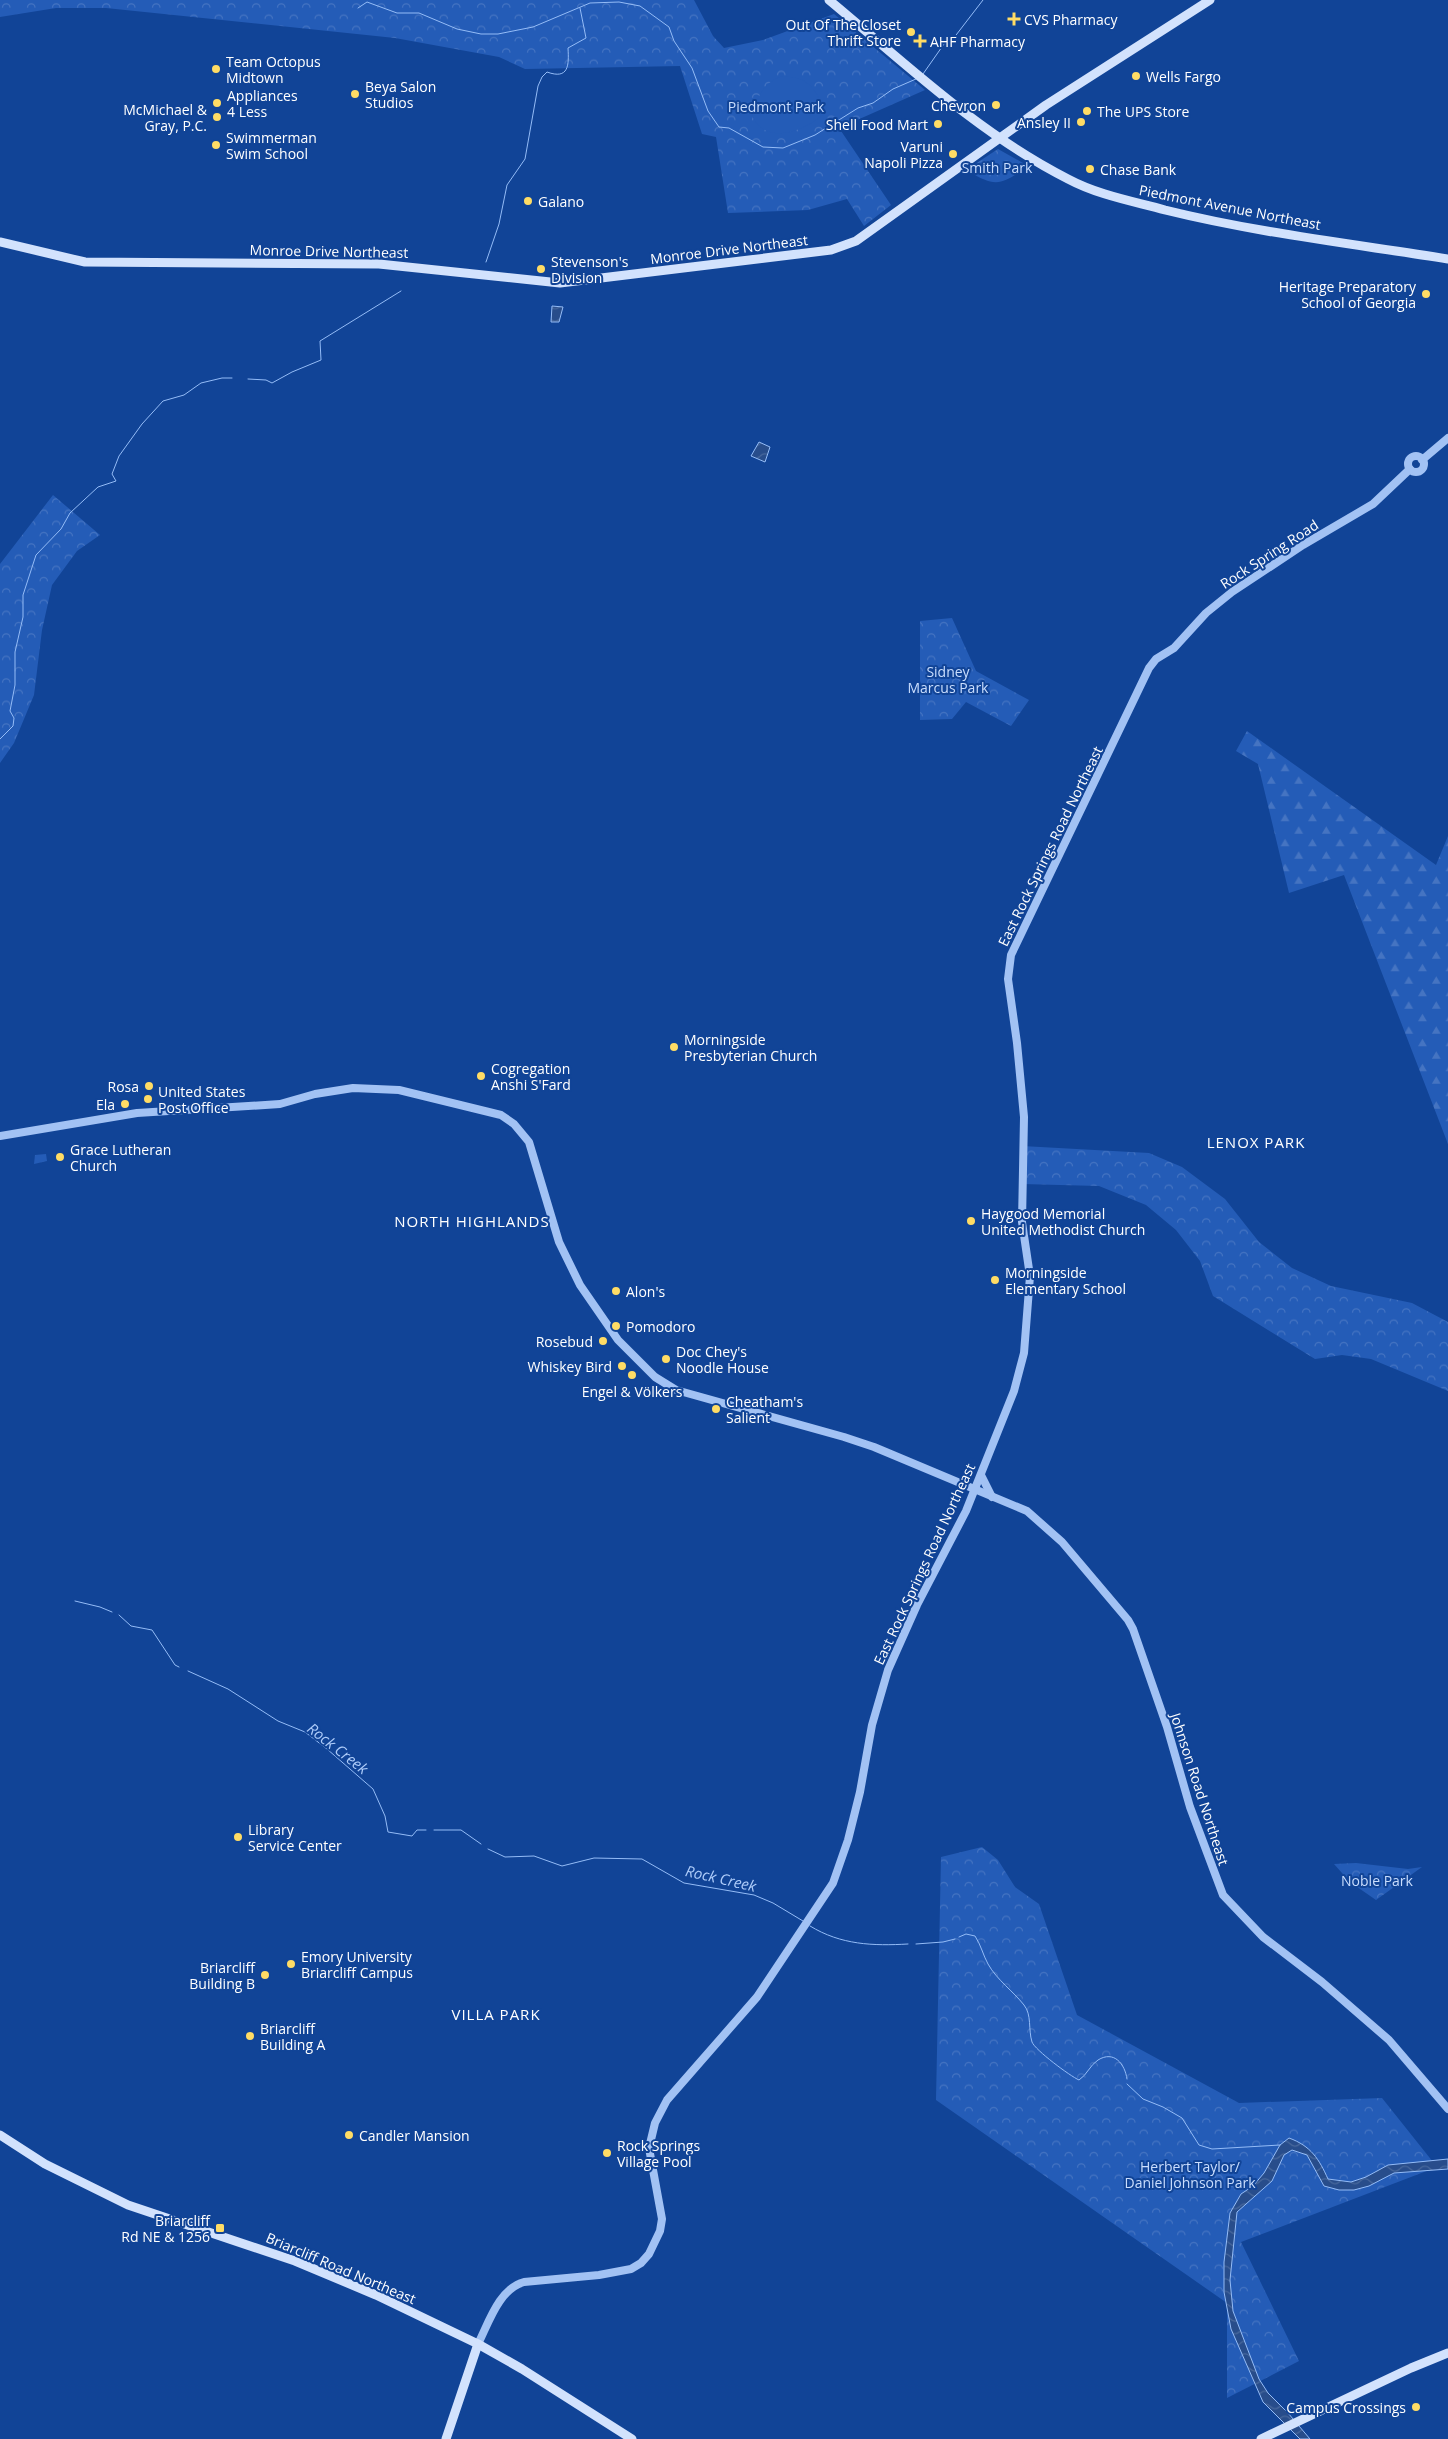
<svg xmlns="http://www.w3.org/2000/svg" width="1448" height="2439" viewBox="0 0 1448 2439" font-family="'Open Sans',sans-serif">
<defs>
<pattern id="forest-firs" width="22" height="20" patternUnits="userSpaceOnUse" patternTransform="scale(1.25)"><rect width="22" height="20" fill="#245cb7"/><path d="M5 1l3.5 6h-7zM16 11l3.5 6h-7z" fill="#4574c2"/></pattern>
<pattern id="park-crowns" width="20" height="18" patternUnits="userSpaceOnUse" patternTransform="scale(1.25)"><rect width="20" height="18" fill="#245cb7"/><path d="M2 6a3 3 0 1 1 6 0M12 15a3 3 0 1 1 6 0" fill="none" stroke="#4574c2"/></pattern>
<pattern id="water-waves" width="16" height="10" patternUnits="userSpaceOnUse" patternTransform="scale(1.25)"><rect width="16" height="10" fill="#284d8b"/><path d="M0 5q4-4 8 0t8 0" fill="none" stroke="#48689c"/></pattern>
</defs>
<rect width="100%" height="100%" fill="#114497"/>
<!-- forest -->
<path fill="url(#forest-firs)" d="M1247,731L1436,865L1448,836V1144L1344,875L1289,893L1258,764L1236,751Z"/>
<!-- park -->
<g fill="url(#park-crowns)">
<path d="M0,0H694L713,36L724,48L763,40L834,14L925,90L839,128L891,205L864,226L847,199L808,210L728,213L716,137L702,134L680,66L525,69L499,57L395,38L106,8H56L0,17Z"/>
<path d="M998,149L1023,163V169C1001,186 993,186 970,172L969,168Z"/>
<path d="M53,495L100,535L77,551L52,585L42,630L34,695L14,743L0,763V564Z"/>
<path d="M952,618L976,671L1029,700L1011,726L966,702L952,719L920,720V621Z"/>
<path d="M1022,1146L1149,1153L1182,1167L1225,1199L1259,1242L1292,1268L1331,1286L1412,1303L1448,1322V1391L1371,1359L1342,1355L1315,1359L1213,1296L1200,1261L1176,1230L1146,1205L1099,1186L1022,1184Z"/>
<path d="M46,1154L47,1161L34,1164L35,1155Z"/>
<path d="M982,1847L998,1860L1015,1887L1039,1904L1077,2015L1239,2103L1382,2098L1437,2167L1241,2242L1299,2361L1227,2398V2303L936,2100L941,1857Z"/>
<path d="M1356,1863L1408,1869L1422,1867L1376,1900L1350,1882L1334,1864Z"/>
</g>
<!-- pitch -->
<path fill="#245cb7" d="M780,77C808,75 815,89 826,112C807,130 767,147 752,116C757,99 762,84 780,77Z"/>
<!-- water -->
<g fill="url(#water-waves)" stroke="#94bcf7">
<path d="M552,306L563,307L559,322H551Z"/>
<path d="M759,442L770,447L765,462L751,456Z"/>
<path d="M1289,2138C1311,2146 1319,2159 1328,2179L1351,2182L1366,2177L1388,2165L1448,2159V2169L1394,2173L1369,2186L1354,2190H1339L1324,2186L1307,2155L1292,2150L1284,2155L1272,2181L1237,2212L1230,2280L1233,2311L1259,2379L1268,2393L1288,2413L1310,2439H1300L1263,2402L1231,2329L1224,2292V2262L1230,2213L1241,2194L1253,2186L1264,2173L1280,2145Z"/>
</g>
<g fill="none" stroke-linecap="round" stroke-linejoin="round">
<!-- stream -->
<g stroke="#94bcf7" stroke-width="1">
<path d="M358,8L367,2L397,13H419L457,29L481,34H498L533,27L590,3L619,2L640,6L669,27L674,41L692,68L708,111L719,127L729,128L763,147L783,148L815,135L858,108L873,103L893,89L916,79"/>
<path d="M923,74L944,44L953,39L983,0"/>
<path d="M486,262L499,224L507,185L525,159L538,86L542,77L547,72C569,80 569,65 568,48L586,38L580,8"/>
<path d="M248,379L266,380L272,383L292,372L321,360L320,341L401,291"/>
<path d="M0,739L13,726L14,718L10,711L15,685V652L23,617V595L36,555L61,529L70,513L98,487L116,481L112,474L119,456L142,424L163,401L184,395L201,383L222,378H232"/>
<path d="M75,1601L100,1607L112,1612"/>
<path d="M119,1615L131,1626L152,1630L175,1665L179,1667"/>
<path d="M188,1671L228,1689L278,1721L305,1732L327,1749L373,1789L385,1816L388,1832L412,1836L417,1830H426"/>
<path d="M434,1830H461L481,1844"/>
<path d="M488,1849L505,1857L534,1856L562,1866L594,1858L642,1859L684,1883L754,1895L773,1903L803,1921"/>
<path d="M810,1926C841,1945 873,1946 908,1944"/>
<path d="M959,1937L966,1934L975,1936C981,1945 983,1955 988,1964C997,1980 1013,1991 1024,2005C1032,2015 1028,2029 1032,2042C1035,2050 1070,2076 1079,2080C1087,2075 1090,2065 1098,2060C1114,2050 1125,2064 1127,2079"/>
<path d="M916,1944L943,1942L955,1939"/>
<path d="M1127,2084L1143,2099L1163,2107L1182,2118L1199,2145L1212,2149L1280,2145"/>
</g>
<!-- tertiary -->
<g stroke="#a2c2f4" stroke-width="8">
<circle cx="1416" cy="464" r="8"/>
<path d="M1422,460L1448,438"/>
<path d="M0,1136L137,1113L280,1104L315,1094L353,1088L399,1090L501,1115L514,1124L529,1142L559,1242L580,1285L618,1340L655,1377L676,1390L844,1437L874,1447L1027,1511L1062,1542L1128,1620L1133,1629L1167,1727L1190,1807L1223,1895L1263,1937L1322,1982L1389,2040L1448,2109"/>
<path d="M981,1475L992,1497"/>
<path d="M478,2344C489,2322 499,2289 524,2282L599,2275L631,2269L641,2263L649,2254L660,2231L662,2219L649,2148L655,2123L667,2100L757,1997L833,1883L848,1840L860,1792L872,1725L888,1670L917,1605L966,1511L1014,1391L1024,1353L1030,1276L1022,1222L1024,1117L1017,1043L1008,979L1011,955L1149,668L1156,659L1174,648L1206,613L1232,592L1303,545L1373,504L1410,469"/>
</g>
<!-- secondary -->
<g stroke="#d2e2fd" stroke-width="9">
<path d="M829,0C905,63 979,134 1068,179C1098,195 1132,201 1165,210C1258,233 1354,244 1448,259"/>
<path d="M0,242L85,262L379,264L560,283L831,250L856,241L1046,105L1210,0"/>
<path d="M0,2135L45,2164L128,2205L295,2261L376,2295L478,2344L522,2369L632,2439"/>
<path d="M446,2439L478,2344"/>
<path d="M1261,2439L1411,2368L1448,2353"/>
</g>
</g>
<!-- markers -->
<g fill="#ffdc65" stroke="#114497" stroke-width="2">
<path d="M1011.5 11.5h5v5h5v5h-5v5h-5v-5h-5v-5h5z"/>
<circle cx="911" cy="32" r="5"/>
<path d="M917.5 33.5h5v5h5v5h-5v5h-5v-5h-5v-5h5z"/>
<circle cx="216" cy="69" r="5"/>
<circle cx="1136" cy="76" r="5"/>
<circle cx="355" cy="94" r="5"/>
<circle cx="217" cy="103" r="5"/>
<circle cx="996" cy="105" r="5"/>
<circle cx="1087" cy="111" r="5"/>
<circle cx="217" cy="117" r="5"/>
<circle cx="1081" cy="122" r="5"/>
<circle cx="938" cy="124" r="5"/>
<circle cx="216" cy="145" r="5"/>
<circle cx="953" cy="154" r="5"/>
<circle cx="1090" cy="169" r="5"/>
<circle cx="528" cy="201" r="5"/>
<circle cx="541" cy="269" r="5"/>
<circle cx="1426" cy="294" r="5"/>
<circle cx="674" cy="1047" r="5"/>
<circle cx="481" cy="1076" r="5"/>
<circle cx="149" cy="1086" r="5"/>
<circle cx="148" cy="1099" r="5"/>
<circle cx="125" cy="1104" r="5"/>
<circle cx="60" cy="1157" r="5"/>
<circle cx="971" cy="1221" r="5"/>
<circle cx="995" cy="1280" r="5"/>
<circle cx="616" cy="1291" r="5"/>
<circle cx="616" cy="1326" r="5"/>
<circle cx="603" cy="1341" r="5"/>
<circle cx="666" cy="1359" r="5"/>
<circle cx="622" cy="1366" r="5"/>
<circle cx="632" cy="1375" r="5"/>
<circle cx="716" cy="1409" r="5"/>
<circle cx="238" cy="1837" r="5"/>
<circle cx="291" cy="1964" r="5"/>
<circle cx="265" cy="1975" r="5"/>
<circle cx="250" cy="2036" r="5"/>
<circle cx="349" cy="2135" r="5"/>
<circle cx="607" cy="2153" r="5"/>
<rect x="215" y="2223" width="10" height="10" rx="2.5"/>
<circle cx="1416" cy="2407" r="5"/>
</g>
<g text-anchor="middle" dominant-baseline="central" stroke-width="4" stroke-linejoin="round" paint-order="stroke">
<!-- poi labels -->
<g font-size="14" fill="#fff" stroke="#114497" text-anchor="start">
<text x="1024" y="19">CVS Pharmacy</text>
<text x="901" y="24" text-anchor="end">Out Of The Closet<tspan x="901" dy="16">Thrift Store</tspan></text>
<text x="930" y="41">AHF Pharmacy</text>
<text x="226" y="61">Team Octopus<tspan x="226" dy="16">Midtown</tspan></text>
<text x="1146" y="76">Wells Fargo</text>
<text x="365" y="86">Beya Salon<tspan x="365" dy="16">Studios</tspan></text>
<text x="227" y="95">Appliances<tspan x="227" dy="16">4 Less</tspan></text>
<text x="986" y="105" text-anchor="end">Chevron</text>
<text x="207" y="109" text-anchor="end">McMichael &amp;<tspan x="207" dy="16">Gray, P.C.</tspan></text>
<text x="1097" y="111">The UPS Store</text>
<text x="1071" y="122" text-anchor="end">Ansley II</text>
<text x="928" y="124" text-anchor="end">Shell Food Mart</text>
<text x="226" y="137">Swimmerman<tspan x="226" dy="16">Swim School</tspan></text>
<text x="943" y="146" text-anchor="end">Varuni<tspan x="943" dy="16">Napoli Pizza</tspan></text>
<text x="1100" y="169">Chase Bank</text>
<text x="538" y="201">Galano</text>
<text x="551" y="261">Stevenson's<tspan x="551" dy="16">Division</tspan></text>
<text x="1416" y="286" text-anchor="end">Heritage Preparatory<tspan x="1416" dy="16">School of Georgia</tspan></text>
<text x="684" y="1039">Morningside<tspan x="684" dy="16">Presbyterian Church</tspan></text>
<text x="491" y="1068">Cogregation<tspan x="491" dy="16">Anshi S'Fard</tspan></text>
<text x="139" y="1086" text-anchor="end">Rosa</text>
<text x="158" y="1091">United States<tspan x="158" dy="16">Post Office</tspan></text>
<text x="115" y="1104" text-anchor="end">Ela</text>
<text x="70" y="1149">Grace Lutheran<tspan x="70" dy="16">Church</tspan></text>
<text x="981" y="1213">Haygood Memorial<tspan x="981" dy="16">United Methodist Church</tspan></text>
<text x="1005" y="1272">Morningside<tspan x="1005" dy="16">Elementary School</tspan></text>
<text x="626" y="1291">Alon's</text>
<text x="626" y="1326">Pomodoro</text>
<text x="593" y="1341" text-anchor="end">Rosebud</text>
<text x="676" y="1351">Doc Chey's<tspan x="676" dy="16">Noodle House</tspan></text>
<text x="612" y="1366" text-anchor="end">Whiskey Bird</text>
<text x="632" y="1391" text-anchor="middle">Engel &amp; Völkers</text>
<text x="726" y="1401">Cheatham's<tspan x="726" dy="16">Salient</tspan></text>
<text x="248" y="1829">Library<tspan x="248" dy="16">Service Center</tspan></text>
<text x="301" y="1956">Emory University<tspan x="301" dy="16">Briarcliff Campus</tspan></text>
<text x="255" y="1967" text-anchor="end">Briarcliff<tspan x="255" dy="16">Building B</tspan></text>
<text x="260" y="2028">Briarcliff<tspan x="260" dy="16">Building A</tspan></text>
<text x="359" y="2135">Candler Mansion</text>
<text x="617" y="2145">Rock Springs<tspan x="617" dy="16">Village Pool</tspan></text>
<text x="210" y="2220" text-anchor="end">Briarcliff<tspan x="210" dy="16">Rd NE &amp; 1256</tspan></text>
<text x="1406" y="2407" text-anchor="end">Campus Crossings</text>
</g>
<!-- park labels -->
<g font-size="14" fill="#cadefe" stroke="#114497">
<text x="776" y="106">Piedmont Park</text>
<text x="997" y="167">Smith Park</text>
<text x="948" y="671">Sidney<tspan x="948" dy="16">Marcus Park</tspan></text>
<text x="1377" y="1880">Noble Park</text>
<text x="1190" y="2166">Herbert Taylor/<tspan x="1190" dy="16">Daniel Johnson Park</tspan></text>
</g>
<!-- street labels -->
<g font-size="14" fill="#fff" stroke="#114497">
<text transform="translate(1230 207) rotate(11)">Piedmont Avenue Northeast</text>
<text transform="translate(729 249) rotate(-7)">Monroe Drive Northeast</text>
<text transform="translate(329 251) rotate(1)">Monroe Drive Northeast</text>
<text transform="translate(1269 554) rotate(-33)">Rock Spring Road</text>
<text transform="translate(1050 846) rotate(-64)">East Rock Springs Road Northeast</text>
<text transform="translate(924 1564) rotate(-65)">East Rock Springs Road Northeast</text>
<text transform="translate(1200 1789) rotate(72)">Johnson Road Northeast</text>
<text transform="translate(341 2268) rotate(23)">Briarcliff Road Northeast</text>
</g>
<!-- neighbourhood labels -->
<g font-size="15" letter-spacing="1" fill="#fff" stroke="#114497">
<text x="1256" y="1142">LENOX PARK</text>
<text x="472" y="1221">NORTH HIGHLANDS</text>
<text x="496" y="2014">VILLA PARK</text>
</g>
<!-- water labels -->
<g font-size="15" font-style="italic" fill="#aeccfa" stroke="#114497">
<text transform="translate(338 1748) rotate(38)">Rock Creek</text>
<text transform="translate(721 1878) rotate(13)">Rock Creek</text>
</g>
</g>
</svg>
